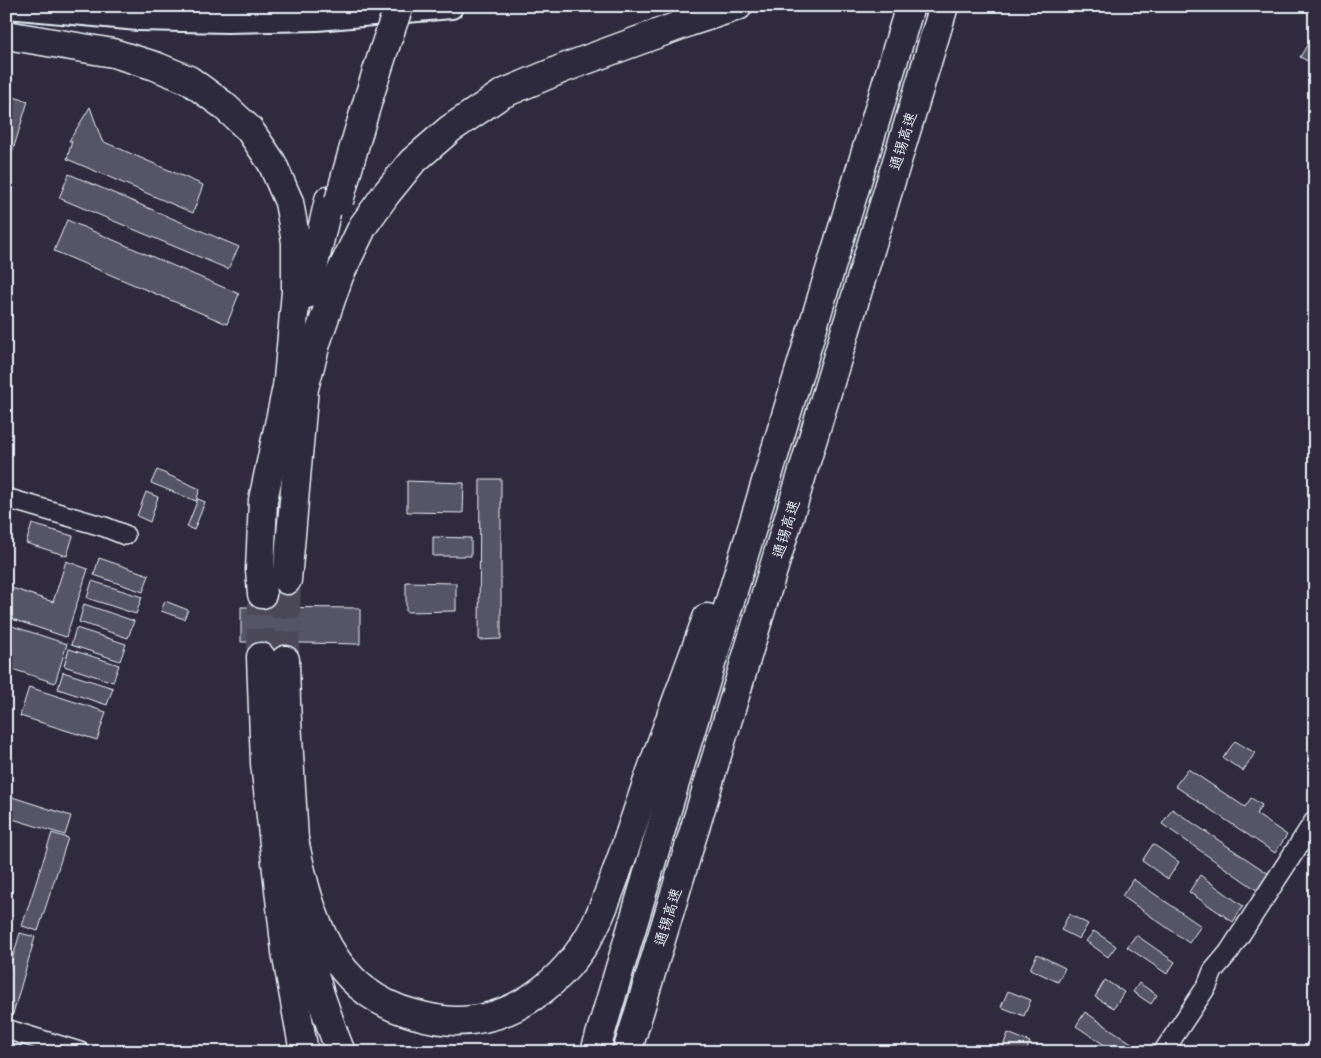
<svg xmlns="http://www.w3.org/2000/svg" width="1321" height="1058" viewBox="0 0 1321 1058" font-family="'Shantell Sans','LXGW WenKai TC',sans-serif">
<rect width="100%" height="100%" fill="#2f2a3d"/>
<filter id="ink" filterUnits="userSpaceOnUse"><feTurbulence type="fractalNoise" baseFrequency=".02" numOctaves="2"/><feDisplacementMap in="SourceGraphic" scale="10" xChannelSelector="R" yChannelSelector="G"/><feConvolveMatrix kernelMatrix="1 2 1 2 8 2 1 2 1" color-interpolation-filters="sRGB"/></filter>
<g filter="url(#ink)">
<!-- building -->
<g fill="#575565" stroke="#e8f1f8">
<path d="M1315,32V65L1300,57Z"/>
<path d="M6,95L28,101L6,173Z"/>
<path d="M90,107L102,141L203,185L193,213L67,159L72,141H69Z"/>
<path d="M69,174L239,247L228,269L59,198Z"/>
<path d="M67,220L239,294L227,324L54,251Z"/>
<path d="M157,470L200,489L196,501L151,483Z"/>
<path d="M480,479H501V639L479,640Z"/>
<path d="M407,481L464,483L463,513L407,512Z"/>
<path d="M146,492L158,497L150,522L137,516Z"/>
<path d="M198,499L205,502L194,530L187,527Z"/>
<path d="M6,516L13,518L6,540Z"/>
<path d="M32,524L73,536L67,556L26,543Z"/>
<path d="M433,537L471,538V556H433Z"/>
<path d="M99,558L149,575L143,592L94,575Z"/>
<path d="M66,561L88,569L66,637L6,617V605L12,588L53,602Z"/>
<path d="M92,581L142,597L136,614L87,598Z"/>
<path d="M406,582L456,583V611L406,612Z"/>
<path d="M165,601L188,610L184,619L161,611Z"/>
<path d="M84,604L134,621L128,638L79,622Z"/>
<path d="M241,607L360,608V644L241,642Z"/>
<path d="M6,624L67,644L55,683L6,667Z"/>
<path d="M76,628L126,644L120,661L71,645Z"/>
<path d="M69,649L119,665L113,682L64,666Z"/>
<path d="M63,672L113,688L107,705L58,689Z"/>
<path d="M29,687L106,712L97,740L20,716Z"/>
<path d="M1235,741L1255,753L1243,771L1223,758Z"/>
<path d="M1314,755L1315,756V772L1307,767Z"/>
<path d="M1188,769L1245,807L1251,798L1262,805L1256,814L1287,835L1275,853L1175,786Z"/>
<path d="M6,795L71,816L65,835L6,817Z"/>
<path d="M1172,809L1272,876L1261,893L1162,824Z"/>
<path d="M52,833L68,838L38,931L22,926Z"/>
<path d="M1153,844L1179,862L1168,879L1142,861Z"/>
<path d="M1200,875L1243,906L1233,922L1189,892Z"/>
<path d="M1133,879L1201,926L1189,943L1122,896Z"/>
<path d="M1069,914L1088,924L1079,939L1061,930Z"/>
<path d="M1094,931L1116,946L1108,957L1086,941Z"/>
<path d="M20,933L35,937L13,1014L6,1013V980Z"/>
<path d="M1136,935L1175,962L1167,974L1127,947Z"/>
<path d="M1037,954L1065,968L1058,982L1030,969Z"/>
<path d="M1105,980L1124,992L1114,1008L1095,997Z"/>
<path d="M1139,983L1157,995L1151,1004L1133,992Z"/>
<path d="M1008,991L1031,1000L1024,1016L1001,1007Z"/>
<path d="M1085,1012L1133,1044L1129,1052H1115L1076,1026Z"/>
<path d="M1008,1033L1030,1042L1026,1052H1008L1002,1049Z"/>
</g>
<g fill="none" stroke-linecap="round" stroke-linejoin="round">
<!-- highway-tunnel -->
<g stroke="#4b4859" stroke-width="28" stroke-dasharray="28 14" stroke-linecap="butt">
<path d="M261,657L262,594"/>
<path d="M285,660L287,580"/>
</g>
<!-- minor casing -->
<g stroke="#e8f1f8" stroke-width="22">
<g id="minor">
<path d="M6,498L105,527L125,535"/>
<path d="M6,1029L80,1052"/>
<path d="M1163,1052L1207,986L1213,971L1229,952L1315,820"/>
</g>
</g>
<!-- major casing -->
<g stroke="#e8f1f8" stroke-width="28">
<path id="major" d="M8,6L138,18L227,20L317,18L451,6"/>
</g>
<!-- highway casing -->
<g stroke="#e8f1f8" stroke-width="31">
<g id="highway">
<path d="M6,35L113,53L155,66L189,80L222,104L249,129L272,163L289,202L296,242V292L287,390"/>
<path d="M307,294L329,200"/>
<path d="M287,580L304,388L317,340L339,276L363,226L386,194L412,162L450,129L502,94L564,68L689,22L738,6"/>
<path d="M262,594L260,570L263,500L290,373"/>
<path d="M261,657L265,763L286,952L304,1052"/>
<path d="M285,660L286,703L295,857"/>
<path d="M294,840C310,916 330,992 414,1014C428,1018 442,1021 456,1021C520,1021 574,973 599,917C617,876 630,832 645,789C665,732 686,675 707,618"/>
<path d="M299,910C306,949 316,986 330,1023C333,1032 337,1043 341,1052"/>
<path d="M595,1052L670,799L910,6"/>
<path d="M627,1052L944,6"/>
</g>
</g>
<!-- minor -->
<use href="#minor" stroke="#2f2a3d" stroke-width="19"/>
<!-- major -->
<use href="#major" stroke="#2f2a3d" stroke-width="24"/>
<!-- highway -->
<use href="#highway" stroke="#2f2a3d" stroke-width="28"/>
<!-- highway-bridge casing -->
<g stroke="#e8f1f8" stroke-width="31" stroke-linecap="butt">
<path id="highway-bridge" d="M339,201C357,135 376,70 399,6"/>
</g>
<!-- highway-bridge -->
<use href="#highway-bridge" stroke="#2f2a3d" stroke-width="28"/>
</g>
</g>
<g text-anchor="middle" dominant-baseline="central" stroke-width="5" stroke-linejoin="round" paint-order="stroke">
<!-- street labels -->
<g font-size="15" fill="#e8f1f8" stroke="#2f2a3d">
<text transform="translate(903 141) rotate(-73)">通锡高速</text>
<text transform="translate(786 529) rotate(-73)">通锡高速</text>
<text transform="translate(668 917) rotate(-73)">通锡高速</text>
</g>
</g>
<!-- margin -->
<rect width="1321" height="1058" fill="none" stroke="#2f2a3d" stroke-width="25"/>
<rect x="12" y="12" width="1296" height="1033" fill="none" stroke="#e8f1f8" stroke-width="2" filter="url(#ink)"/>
</svg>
